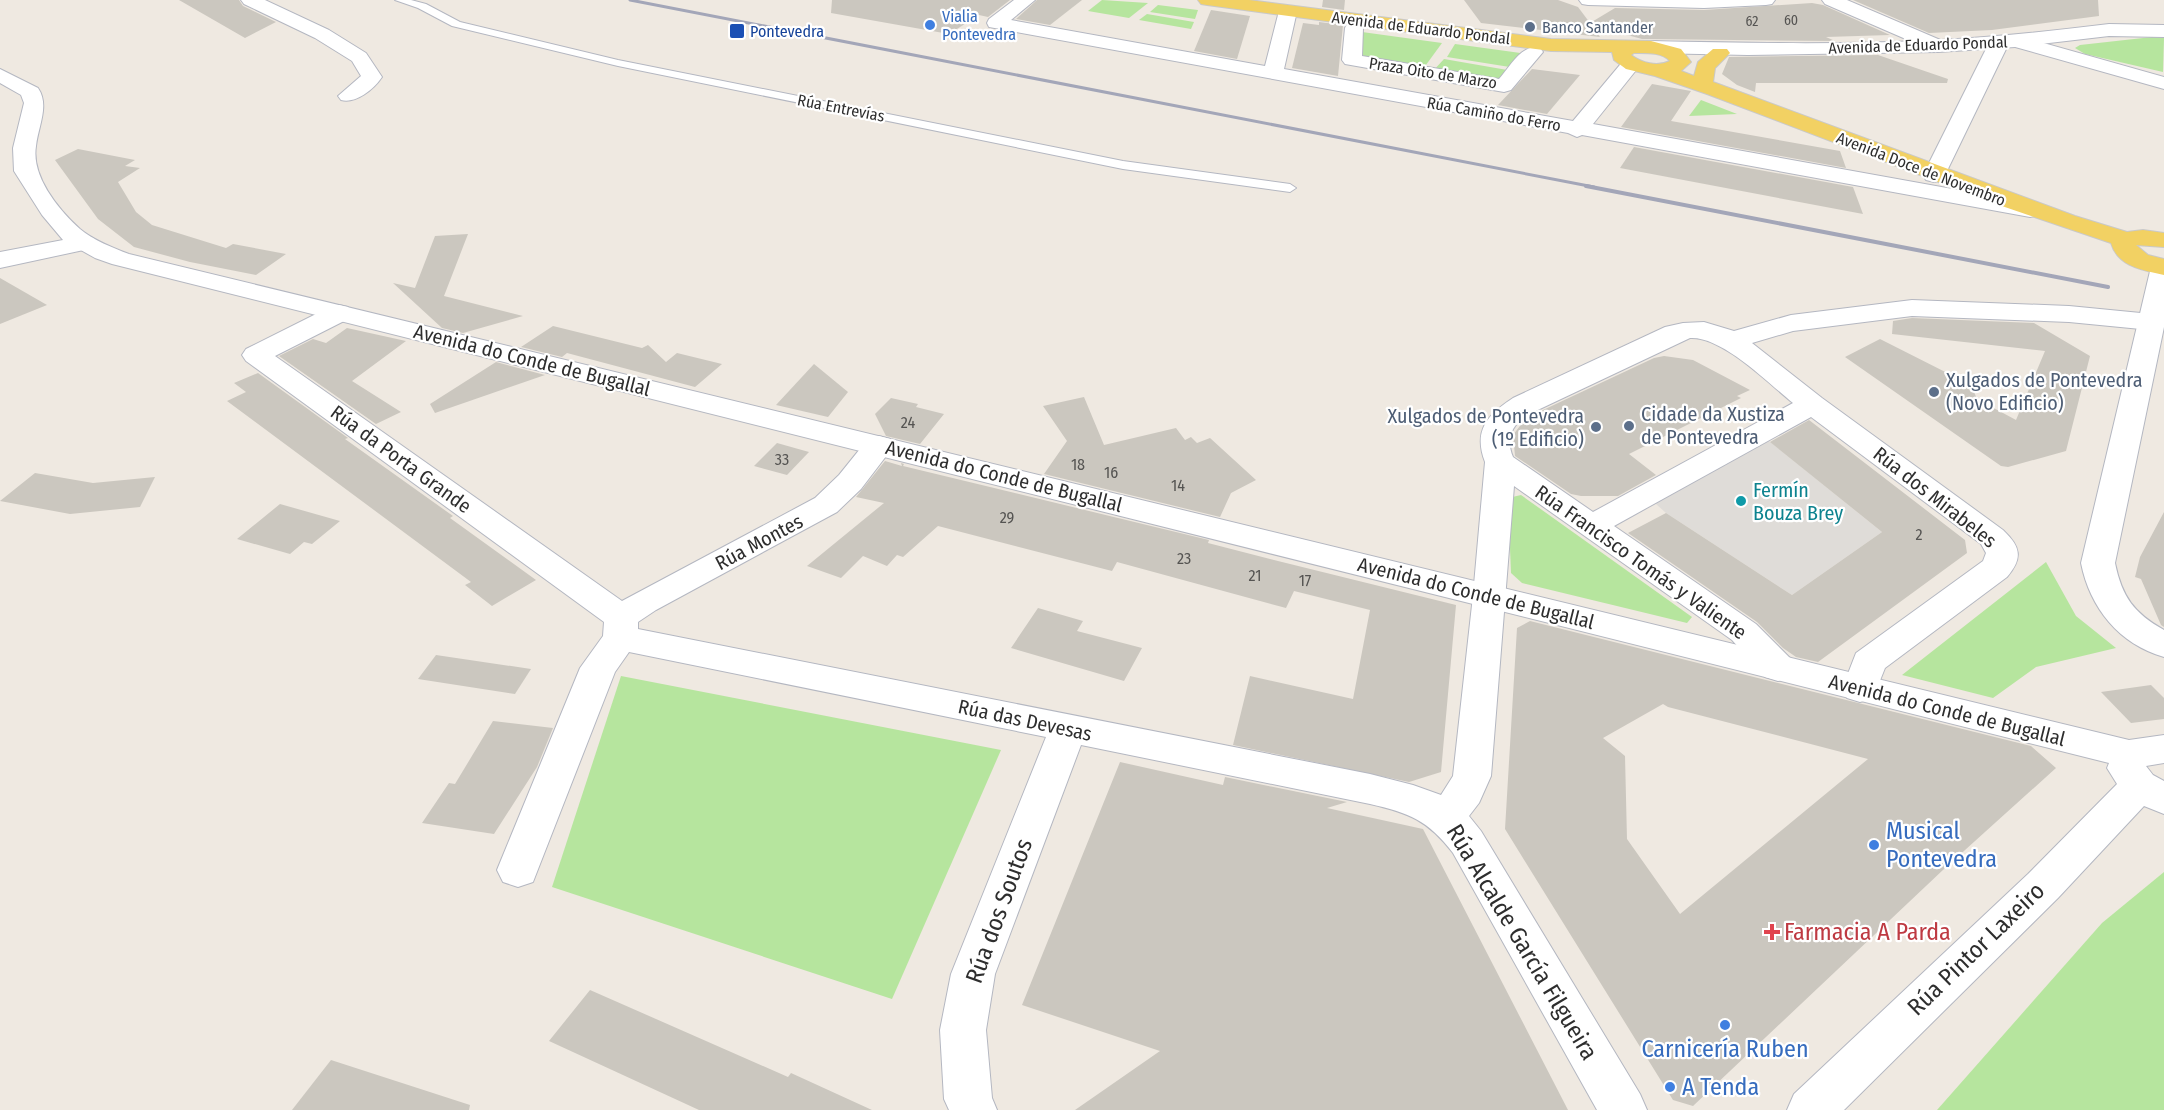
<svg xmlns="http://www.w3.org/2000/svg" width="2164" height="1110" viewBox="0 0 2164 1110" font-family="'Fira Sans Condensed',sans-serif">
<rect width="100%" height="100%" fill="#efe9e1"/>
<!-- green -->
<g fill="#b6e59e">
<path d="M1102,0L1148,3L1129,18L1088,11Z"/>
<path d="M1158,5L1198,10L1195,19L1150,12Z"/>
<path d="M1147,14L1194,22L1191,29L1139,20Z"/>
<path d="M1362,32L1442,43L1423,69L1360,59Z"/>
<path d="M2152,37L2164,38L2163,72L2085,54L2075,48L2080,45Z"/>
<path d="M1455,44L1528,54L1516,68L1447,57Z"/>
<path d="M1444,59L1513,71L1503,83L1433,71Z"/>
<path d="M1701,100L1737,114L1689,116Z"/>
<path d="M1521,495L1692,617L1687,623L1522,583L1511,573L1508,498Z"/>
<path d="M2046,562L2076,616L2116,648L2036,667L1993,698L1902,675Z"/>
<path d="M621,676L1001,750L892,999L552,887Z"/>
<path d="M2164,872V1110H1937L2102,923Z"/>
</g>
<!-- plaza -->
<path fill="#dfdcd8" d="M1769,441L1882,532L1792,595L1666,513L1646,495Z"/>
<!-- building -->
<g fill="#cbc7bf" fill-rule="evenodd">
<path d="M179,0H239L243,6L276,22L245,38Z"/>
<path d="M832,0H1010L988,17L979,15L949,34L831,13Z"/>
<path d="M1037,0H1082L1050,25L1016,19Z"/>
<path d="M1323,0H1345L1344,10L1322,7Z"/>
<path d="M1464,0H1558L1578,7L1590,23L1615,8L1704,10L1812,3L1823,5L1890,35L1826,37L1835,41L1642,39L1591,25L1600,37L1481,23Z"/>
<path d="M1853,0H2098L2099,16L1992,30L1929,33Z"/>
<path d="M1211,10L1250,16L1237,59L1194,51Z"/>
<path d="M1319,22L1343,25L1338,76L1292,68L1303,23L1319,25Z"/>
<path d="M1878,55L1948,79L1947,83H1756L1755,92L1737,85L1722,74L1729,57Z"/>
<path d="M1532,69L1580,75L1547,114L1498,105Z"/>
<path d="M1652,84L1691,91L1671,121L1840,151L1846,168L1621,127Z"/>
<path d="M1634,147L1853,187L1863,214L1620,168Z"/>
<path d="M78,149L135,160L125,166L140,168L118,182L136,212L152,225L226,248L233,244L286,254L256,275L190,262L134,247L98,219L55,160Z"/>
<path d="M468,234L444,296L523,316L463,333L442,328L393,283L415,288L435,236Z"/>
<path d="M0,278L47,305L0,324Z"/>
<path d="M1912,318L2034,323L2090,356L2066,451L2008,467L2001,466L1845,357L1880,339L1971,385L1977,399L2016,420L2045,351L1892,334L1893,321Z"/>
<path d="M553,326L642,348L648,345L666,362L677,353L722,364L695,387L567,353L562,357L521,347Z"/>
<path d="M347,328L406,341L352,381L401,412L376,424L279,356L313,339L326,343Z"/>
<path d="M1664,356L1693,360L1750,390L1737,396L1741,398L1629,454L1656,475L1618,496H1581L1571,494L1515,456L1513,435L1526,418L1654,358Z"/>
<path d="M496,362L545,375L435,413L430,404Z"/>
<path d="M814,364L848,392L828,417L776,405Z"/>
<path d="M258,373L348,438L345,439L453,516L450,518L536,580L492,606L465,585L471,582L227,401L246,392L234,383Z"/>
<path d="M1084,397L1104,445L1176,428L1185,440L1191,437L1197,443L1210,438L1256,480L1231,493L1220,517L1044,474L1067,441L1043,406Z"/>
<path d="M891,398L918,404L916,407L944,414L920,444L886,436L875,414Z"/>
<path d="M1809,420L1965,540L1967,553L1818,662L1796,657L1783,648L1757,622L1628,533L1666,513L1792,595L1882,532L1770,442Z"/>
<path d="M777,443L809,452L787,475L754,466Z"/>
<path d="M885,461L902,466L901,463L904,464L903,466L1209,540L1208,543L1282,562L1456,605L1441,772L1409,782L1233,745L1250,676L1353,699L1370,610L1294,591L1286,608L1117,562L1112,571L938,526L903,557L897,555L887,566L863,556L841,578L807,566L884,503L856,497Z"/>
<path d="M35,473L93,483L155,477L140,507L70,514L0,501Z"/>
<path d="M280,504L340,521L312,544L304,542L290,554L237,539Z"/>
<path d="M2164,512V627L2161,625L2141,579L2135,577L2140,557Z"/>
<path d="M1038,608L1083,621L1077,631L1142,648L1124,681L1011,648Z"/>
<path d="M1530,621L2031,746L2056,768L1944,869L1693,1106L1673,1100L1505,829L1517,628ZM1663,704L1668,707L1868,759L1680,914L1627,839L1625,756L1603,738Z"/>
<path d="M436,655L531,669L515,694L418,679Z"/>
<path d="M2151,685L2164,698V719L2131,723L2101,692Z"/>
<path d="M493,721L553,728L537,767L494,834L422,823L449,783L455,784Z"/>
<path d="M1120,762L1223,785L1225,777L1347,802L1327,808L1423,829L1568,1110H1075L1160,1051L1022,1005Z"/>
<path d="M590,990L788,1077L791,1073L872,1110H699L549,1041Z"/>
<path d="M331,1060L470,1105L469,1110H292Z"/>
</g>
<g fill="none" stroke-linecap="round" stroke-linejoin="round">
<!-- lane casing -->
<g stroke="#b4b7c1" stroke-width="2">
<path id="lane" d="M395,0H411L426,4L460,22L618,60L1123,161L1290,184L1296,188L1290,192L1123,169L618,66L452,26L418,8Z"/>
</g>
<!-- street casing -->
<g stroke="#b4b7c1" stroke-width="2">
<g id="street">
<path d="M241,0H265L329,30L366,53L382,77C374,89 356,104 341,100L338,96L361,76L352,61L315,38L244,4Z"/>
<path d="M1014,0H1035L1011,20L1265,66L1279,11L1281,7H1295L1297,11L1284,69L1573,121L1624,60H1638L1641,64L1593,124L2030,203L2038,205L2042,210L2038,215L2030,217L1582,135L1577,137L1568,133L989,27L987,23L989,19Z"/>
<path d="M1579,0H1775L1772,4L1766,5L1704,8L1588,5L1582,4Z"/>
<path d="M1822,0H1847L1945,42L1948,46L1945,50H1931L1825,4Z"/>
<path d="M1354,22L1361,24L1363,28L1362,56L1499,79C1510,67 1522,43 1540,48L1543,52L1511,90L1504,92L1345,64L1342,60L1345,28L1347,24Z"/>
<path d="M2015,35L2164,77V89L2008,45L1945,175L1942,180L1934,182L1926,180L1923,175L1989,43L1992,39L1999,37L2006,40Z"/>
<path d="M84,236L93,238L96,243L93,248L0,268V252Z"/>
<path d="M1912,300L2069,306L2151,314L2160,316L2164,323L2160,328L2151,330L2069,322L1912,316L1793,331L1752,343L1822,398L2003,530C2021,547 2023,558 2007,577L1885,668L1873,698L1860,702L1847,698L1842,689L1856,653L1983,561L1986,553L1981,544L1811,417L1614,526L1756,624L1791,659L1796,668L1791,677L1778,681L1765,677L1732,640L1514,486L1491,776L1479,803L1469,816L1481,831L1640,1094L1647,1110H1597L1453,853C1428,820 1409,813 1370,804L1081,745L995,974L986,1030L992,1098L997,1110H949L944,1099L940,1030L951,974L1046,737L629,652L615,672L533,882L518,887L503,882L497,870L580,668L603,636L604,622L246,361L242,355L246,349L330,307L339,305L348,307L352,313L348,319L275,356L622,601L815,498L839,475L868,439L879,436L890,439L894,445L890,451L861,489L837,512L656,610L638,622V629L1370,774L1413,785L1441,795L1453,776L1473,596L1485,462C1473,431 1487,415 1513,398L1665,327L1683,323L1704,322L1734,331L1791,315ZM1690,338C1722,336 1768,383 1793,403L1593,512L1513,457C1506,440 1510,428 1525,416Z"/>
</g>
</g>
<!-- secondary casing -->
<g stroke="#b4b7c1" stroke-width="2">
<g id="secondary">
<path d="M2109,24L2164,25V37L2109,36L2015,47L1938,52L1748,55L1651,53L1644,51L1641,47L1644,43L1651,41C1747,43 1844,45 1940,40C1997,37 2053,31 2109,24Z"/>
<path d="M0,69L38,88C50,105 38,127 36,146C31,176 58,209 80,229C93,240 113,248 129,254L2129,740L2164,735V763L2146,766L2153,775L2164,781V814L2144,806L2058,898L1844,1110H1787L1794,1094L2028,874L2117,784L2107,768L2109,763L112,264L95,258L63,240L42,215L14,171L13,148L24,103L21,95L0,83Z"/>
<path d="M2164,259V327L2115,563C2122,597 2134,613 2164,630V657C2119,644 2090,608 2081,563L2151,267L2155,262Z"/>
</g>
</g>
<!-- primary casing -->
<g stroke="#c9c9c9" stroke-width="2">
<path id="primary" d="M1198,0H1249L1551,39L1651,41L1681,49L1691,62L1681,71L1694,76L1698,62L1713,49H1727L1730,53L1715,68L1713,82L2075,216L2127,232L2143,230L2164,233V247L2136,245L2148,255L2164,259V275C2143,270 2118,267 2111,243L1999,205L1707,94L1655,76L1626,69L1614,60L1612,52L1551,51L1207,5L1201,4ZM1634,53C1646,53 1662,52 1670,61C1657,67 1642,63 1631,55Z"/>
</g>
<!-- lane -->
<use href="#lane" fill="#fff" fill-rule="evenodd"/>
<!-- street -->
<use href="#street" fill="#fff" fill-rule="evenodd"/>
<!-- secondary -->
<use href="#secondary" fill="#fff" fill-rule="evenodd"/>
<!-- primary -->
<use href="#primary" fill="#f2d163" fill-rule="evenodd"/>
<!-- rail-far1 -->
<path stroke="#a3a6b8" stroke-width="3" d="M630,0L1594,187"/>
<!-- rail -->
<path stroke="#a3a6b8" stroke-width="4" d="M1586,186L2108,287"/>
</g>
<!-- markers -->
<g fill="#3f7fe0" stroke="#fff" stroke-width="2">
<circle cx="930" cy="25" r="6"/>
<circle cx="1874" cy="845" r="6"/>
<circle cx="1725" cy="1025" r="6"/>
<circle cx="1670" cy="1087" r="6"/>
</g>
<g fill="#5c6f8a" stroke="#fff" stroke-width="2">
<circle cx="1530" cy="27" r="6"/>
<circle cx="1934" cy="392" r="6"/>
<circle cx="1629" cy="426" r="6"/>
<circle cx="1596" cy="427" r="6"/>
</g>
<rect fill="#1a4fb4" stroke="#fff" stroke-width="2" x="729" y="23" width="16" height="16" rx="3"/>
<circle fill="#0f9aa8" stroke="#fff" stroke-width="2" cx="1741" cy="501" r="6"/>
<path fill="#e0444e" stroke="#fff" stroke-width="2" d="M1769 923h6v6h6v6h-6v6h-6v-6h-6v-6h6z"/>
<g text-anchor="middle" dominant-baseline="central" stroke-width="4.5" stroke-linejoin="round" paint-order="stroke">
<!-- far-number labels -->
<g font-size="14" fill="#555452">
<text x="1791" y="20">60</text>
<text x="1752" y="21">62</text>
</g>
<!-- far-shop labels -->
<g font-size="16" fill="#366cbe" stroke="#fff" text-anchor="start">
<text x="942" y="16">Vialia<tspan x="942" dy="18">Pontevedra</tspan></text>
</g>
<!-- far-service labels -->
<g font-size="16" fill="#4e5e75" stroke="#fff" text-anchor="start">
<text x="1542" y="27">Banco Santander</text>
</g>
<!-- far-street labels -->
<g font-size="16" fill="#2e2e2e" stroke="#fff">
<text transform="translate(1421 28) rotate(7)">Avenida de Eduardo Pondal</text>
<text transform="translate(1918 45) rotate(-2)">Avenida de Eduardo Pondal</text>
<text transform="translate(1433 73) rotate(9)">Praza Oito de Marzo</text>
<text transform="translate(841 108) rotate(11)">Rúa Entrevías</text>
<text transform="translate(1494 114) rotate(10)">Rúa Camiño do Ferro</text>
<text transform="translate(1921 169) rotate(21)">Avenida Doce de Novembro</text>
</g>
<!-- far-transit labels -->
<g font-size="16" fill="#164399" stroke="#fff" text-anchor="start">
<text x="750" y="31">Pontevedra</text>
</g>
<!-- number labels -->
<g font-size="16" fill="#555452">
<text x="908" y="422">24</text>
<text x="782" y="459">33</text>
<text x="1078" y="464">18</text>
<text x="1111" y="472">16</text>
<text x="1178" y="485">14</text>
<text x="1007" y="517">29</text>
<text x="1919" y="534">2</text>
<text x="1184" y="558">23</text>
<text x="1255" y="575">21</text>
<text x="1305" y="580">17</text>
</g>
<!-- street labels -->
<g font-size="20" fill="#2e2e2e" stroke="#fff">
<text transform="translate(532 360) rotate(14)">Avenida do Conde de Bugallal</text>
<text transform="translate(401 459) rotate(36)">Rúa da Porta Grande</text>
<text transform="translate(1004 476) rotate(14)">Avenida do Conde de Bugallal</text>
<text transform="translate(1935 497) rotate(38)">Rúa dos Mirabeles</text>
<text transform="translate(759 542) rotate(-28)">Rúa Montes</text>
<text transform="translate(1641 562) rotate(35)">Rúa Francisco Tomás y Valiente</text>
<text transform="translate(1476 593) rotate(14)">Avenida do Conde de Bugallal</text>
<text transform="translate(1947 710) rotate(14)">Avenida do Conde de Bugallal</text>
<text transform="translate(1025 720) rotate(12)">Rúa das Devesas</text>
</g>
<!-- service labels -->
<g font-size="20" fill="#4e5e75" stroke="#fff" text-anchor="start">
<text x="1946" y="380">Xulgados de Pontevedra<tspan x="1946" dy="23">(Novo Edificio)</tspan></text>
<text x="1641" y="414">Cidade da Xustiza<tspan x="1641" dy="23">de Pontevedra</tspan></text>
<text x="1584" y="416" text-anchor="end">Xulgados de Pontevedra<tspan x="1584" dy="23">(1º Edificio)</tspan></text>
</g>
<!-- culture labels -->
<g font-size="20" fill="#0d838f" stroke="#fff" text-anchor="start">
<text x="1753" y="490">Fermín<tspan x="1753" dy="23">Bouza Brey</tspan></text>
</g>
<!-- near-shop labels -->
<g font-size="24" fill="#366cbe" stroke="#fff" text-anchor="start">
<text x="1886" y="831">Musical<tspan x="1886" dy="28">Pontevedra</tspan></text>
<text x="1725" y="1049" text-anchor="middle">Carnicería Ruben</text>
<text x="1682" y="1087">A Tenda</text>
</g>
<!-- near-street labels -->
<g font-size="24" fill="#2e2e2e" stroke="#fff">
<text transform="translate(999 911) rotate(-70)">Rúa dos Soutos</text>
<text transform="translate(1522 942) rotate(59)">Rúa Alcalde García Filgueira</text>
<text transform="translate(1976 949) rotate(-44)">Rúa Pintor Laxeiro</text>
</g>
<!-- near-health labels -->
<g font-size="24" fill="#be3a42" stroke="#fff" text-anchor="start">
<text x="1784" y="932">Farmacia A Parda</text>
</g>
</g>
</svg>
